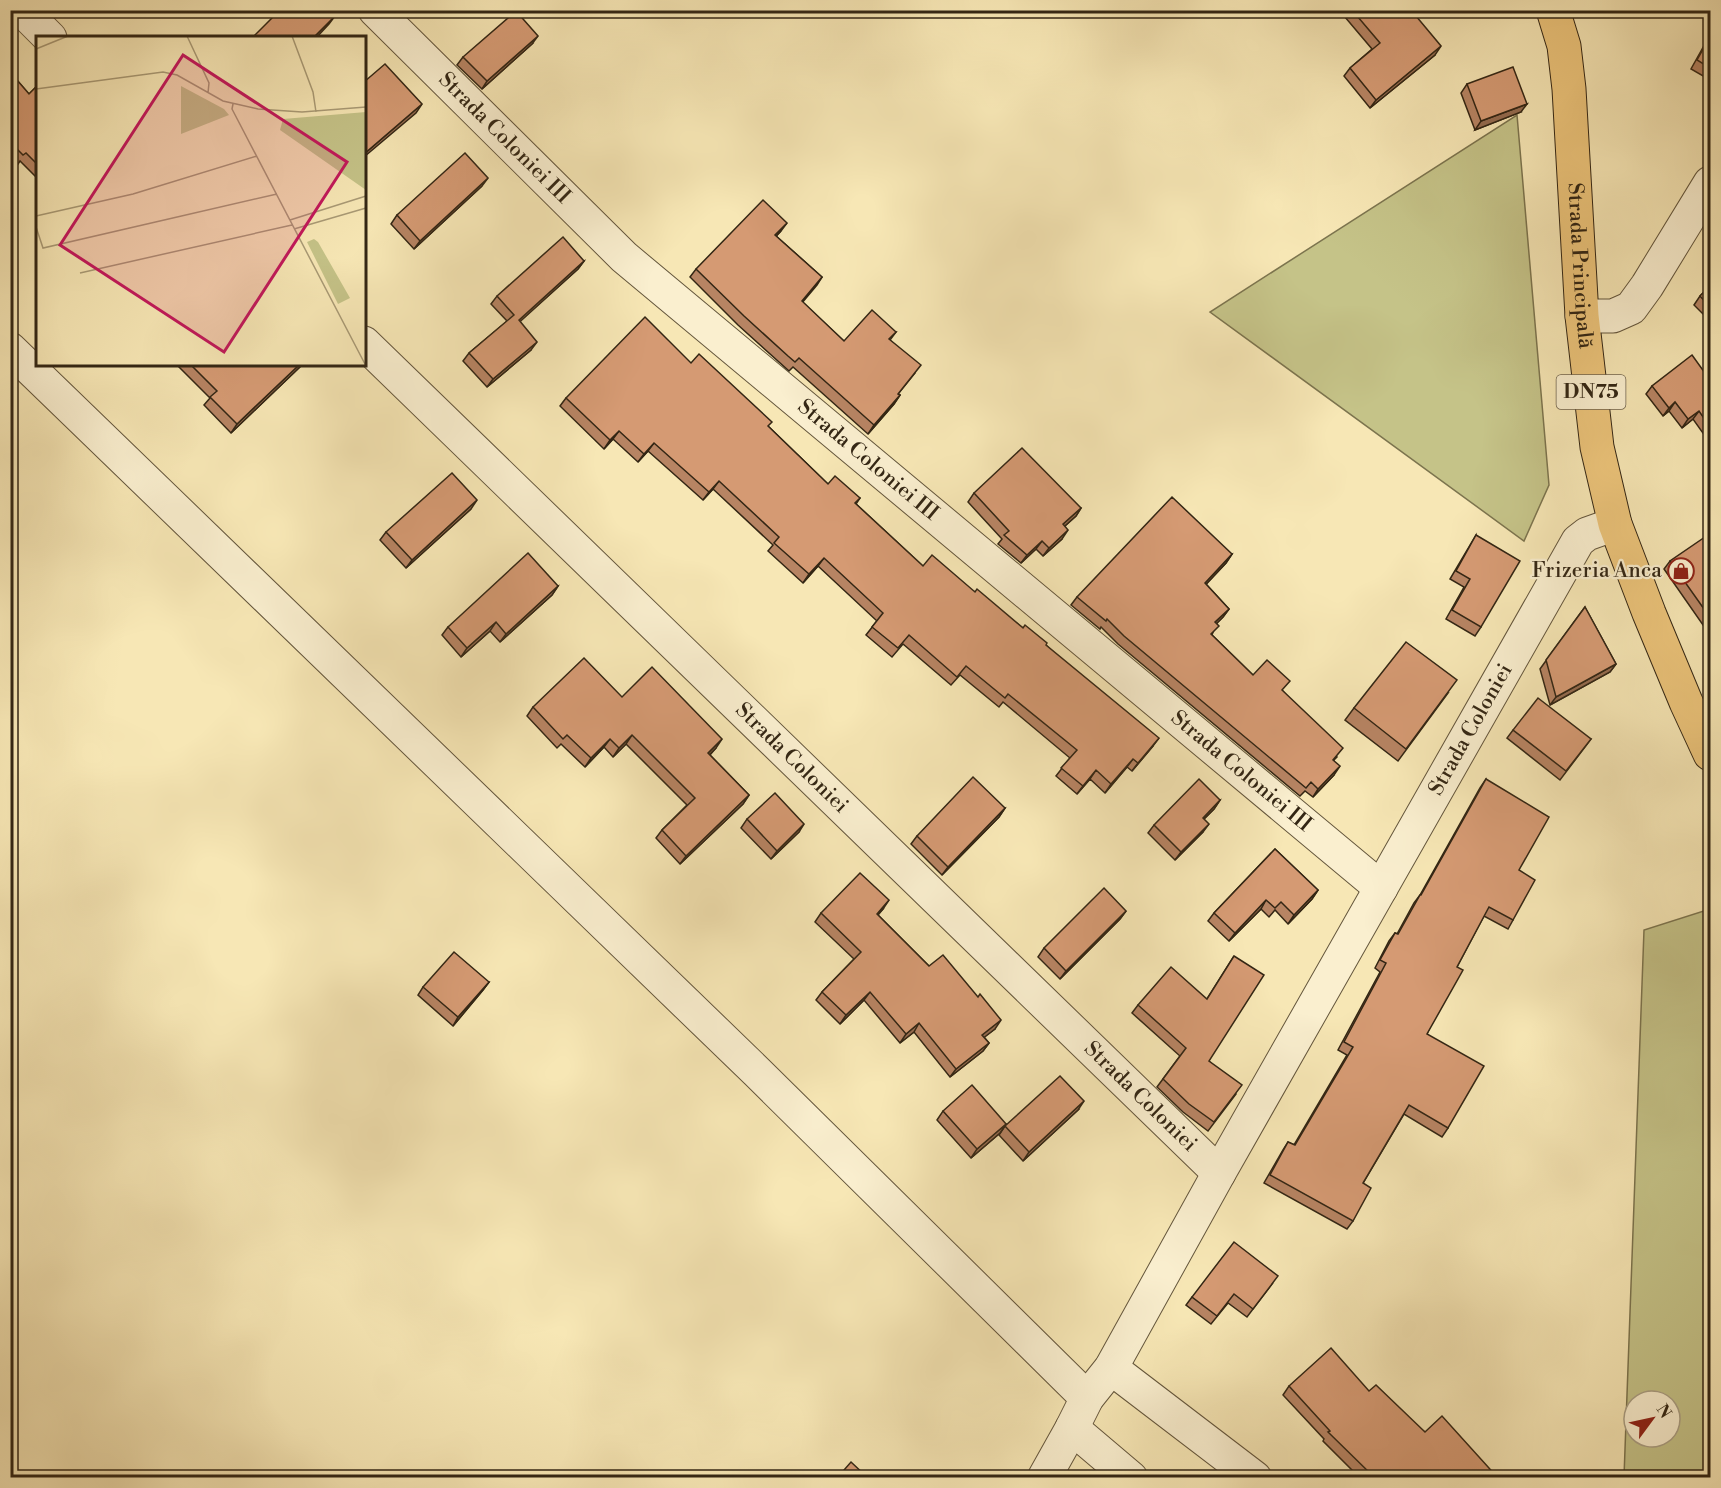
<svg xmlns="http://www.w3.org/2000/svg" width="1721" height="1488" viewBox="0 0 1721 1488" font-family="'Libre Bodoni',serif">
<rect width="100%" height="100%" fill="#f7e7b5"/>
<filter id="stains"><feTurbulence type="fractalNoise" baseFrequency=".00333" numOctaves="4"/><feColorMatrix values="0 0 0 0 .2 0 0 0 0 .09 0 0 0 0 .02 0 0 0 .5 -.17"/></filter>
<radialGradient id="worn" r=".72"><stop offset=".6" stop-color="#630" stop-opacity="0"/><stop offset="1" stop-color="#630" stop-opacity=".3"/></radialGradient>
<!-- green -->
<g fill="#c5c388" stroke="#7c744e" stroke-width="1.5" fill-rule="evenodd">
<path d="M1517,115L1549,485L1524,541L1210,312Z"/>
<path d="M1710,909V1477H1624L1644,930ZM1634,1401H1670V1437H1634Z"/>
</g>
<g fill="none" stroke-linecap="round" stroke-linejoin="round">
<!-- minor casing -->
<g stroke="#64563c" stroke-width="35">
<g id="minor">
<path d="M22,10L50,38"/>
<path id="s1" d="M375,10L624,257L1381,888"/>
<path d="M1582,316H1613L1631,308L1647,286L1710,183"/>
<path id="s2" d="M364,343L1219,1173"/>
<path d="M10,349L757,1072L1087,1398"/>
<path d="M1111,1368L1255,1478"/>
<path d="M1072,1428L1131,1478"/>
<path id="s3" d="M1044,1478L1072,1428L1087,1398L1111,1368L1219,1173L1578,541L1587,534L1615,524"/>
</g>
</g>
<!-- major casing -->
<g stroke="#332614" stroke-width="35">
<g id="major">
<path id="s4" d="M1553,10L1564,46L1569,89L1582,316L1597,447L1615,524L1649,613L1686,702L1710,754"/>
</g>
</g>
<!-- minor -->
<use href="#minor" stroke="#faefcf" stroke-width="33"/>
<!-- major -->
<use href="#major" stroke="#ecc47a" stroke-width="33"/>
</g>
<!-- wall -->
<g fill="#b78463" stroke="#332614" stroke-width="1.5">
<path d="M402,10H411L406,15Z"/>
<path d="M1339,10H1414L1412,12L1435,55L1370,108L1344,76L1350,68L1372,49Z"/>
<path d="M1710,35V80L1691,69Z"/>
<path d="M532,44L482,89L457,65L463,57Z"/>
<path d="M10,72L29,94L38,85V179L20,161L18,164L10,156Z"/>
<path d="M1467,84L1521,112L1475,130L1461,93Z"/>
<path d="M482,186L414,249L391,224L397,215Z"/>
<path d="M781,231L776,236L822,277L802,302L844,341L896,332L890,340L915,373L898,394L900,395L894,404L868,434L793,367L789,371L738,325L690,277L696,269Z"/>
<path d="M584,261L578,269L520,321L531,350L487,387L463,361L469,353L507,321L491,304L497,296Z"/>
<path d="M1710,286V321L1694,305L1700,296Z"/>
<path d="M691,363L769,427L828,484L860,498L856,504L923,566L975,592L1046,645L1153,746L1132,771L1127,767L1105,793L1090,779L1077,794L1056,776L1070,758L1003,702L999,707L960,675L951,685L903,644L892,657L866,635L877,621L818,566L803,583L768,551L773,545L713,489L703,500L648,451L638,462L613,439L604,449L560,406L566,398Z"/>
<path d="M176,364H303L231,433L204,405L210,398Z"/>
<path d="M1710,380V443L1693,419L1682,428L1669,411L1663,416L1646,394L1652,386Z"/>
<path d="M974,493L1081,508L1076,516L1065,526L1062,539L1043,556L1036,549L1021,563L998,544L1002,539L968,502Z"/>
<path d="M471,509L406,568L380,540L386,532Z"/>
<path d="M1476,535L1481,627L1475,636L1446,619L1464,587L1450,579Z"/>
<path d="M1710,545V620L1703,625L1664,569L1670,561Z"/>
<path d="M1232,554L1226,563L1206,584L1229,609L1223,617L1216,624L1212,635L1253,675L1283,691L1337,757L1334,760V775L1313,797L1305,791L1300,796L1118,644L1101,627L1100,629L1071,605L1077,597Z"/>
<path d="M558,586L552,595L500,642L490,631L461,657L442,635L448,627Z"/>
<path d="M1585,607L1616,664L1610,672L1550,705L1540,669Z"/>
<path d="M1448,693L1398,761L1345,720L1354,708Z"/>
<path d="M622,697L716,748L710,755L749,795L743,804L680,864L656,838L662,830L687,805L626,744L613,757L604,747L585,767L561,744L557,748L527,716L533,707Z"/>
<path d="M1513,730L1591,739L1560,780L1507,738Z"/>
<path d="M1486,779L1519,870L1513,920L1508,929L1484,916L1457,967L1427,1034L1448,1128L1442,1137L1404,1114L1363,1183L1353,1221L1347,1229L1264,1183L1283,1150L1288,1142L1294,1145L1347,1055L1338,1050L1380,972L1375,968L1389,941L1395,933L1397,934L1414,903L1420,895L1480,788Z"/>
<path d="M1220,800L1214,809L1204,819L1203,832L1175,860L1148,833L1154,825Z"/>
<path d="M1005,808L999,817L942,875L911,844L917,836Z"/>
<path d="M747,819L799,832L771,859L741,828Z"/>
<path d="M1275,849L1318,890L1312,899L1288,924L1275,910L1269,917L1261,909L1229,941L1208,921L1214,913Z"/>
<path d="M883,909L878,915L929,966L995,1029L984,1037L989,1043L983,1051L950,1077L914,1032L900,1043L864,1000L840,1024L816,1000L822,992L854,959L815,922L821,913Z"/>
<path d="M1126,911L1120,919L1060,979L1038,957L1044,948Z"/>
<path d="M1234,956L1209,1061L1236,1094L1208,1131L1183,1112L1157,1087L1180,1056L1132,1013L1138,1005L1207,999Z"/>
<path d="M489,982L483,990L453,1026L418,995L423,987Z"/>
<path d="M1078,1110L1023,1161L999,1135L1005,1126Z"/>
<path d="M943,1111L1006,1124L1000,1133L971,1158L937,1120Z"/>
<path d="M1272,1284L1247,1317L1228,1303L1211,1324L1186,1305L1192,1297Z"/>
<path d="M1289,1386L1369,1391L1425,1432L1498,1478H1360L1323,1441L1324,1439L1283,1395Z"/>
</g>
<!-- shaded-wall -->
<g fill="#956c50" stroke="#332614" stroke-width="1.5">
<path d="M335,16L329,24L316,38H313Z"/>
<path d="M538,36L532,44L482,89L487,81Z"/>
<path d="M1441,46L1435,55L1370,108L1376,100Z"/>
<path d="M422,104L416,113L364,157V154Z"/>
<path d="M1527,104L1521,112L1475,130L1481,121Z"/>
<path d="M488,178L482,186L414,249L420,241Z"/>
<path d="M787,223L781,231L769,244L775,235Z"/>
<path d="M584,261L578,269L513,328L519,320Z"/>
<path d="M822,277L817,285L796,310L802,301Z"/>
<path d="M537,342L531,350L487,387L493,379Z"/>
<path d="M300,364H303L231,433L237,424Z"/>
<path d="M900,395L894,404L868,434L874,425Z"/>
<path d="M1675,402L1669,411L1663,416L1669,408Z"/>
<path d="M1699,411L1693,419L1682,428L1688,419Z"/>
<path d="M619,431L613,439L604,449L610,440Z"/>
<path d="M654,443L648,451L638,462L644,454Z"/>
<path d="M719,481L713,489L703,500L709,492Z"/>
<path d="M477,500L471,509L406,568L412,560Z"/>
<path d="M1081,508L1076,516L1057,533L1063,524Z"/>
<path d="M1068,530L1062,539L1043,556L1049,548Z"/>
<path d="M1042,541L1036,549L1021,563L1027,555Z"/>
<path d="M1232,554L1226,563L1199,592L1205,583Z"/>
<path d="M824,558L818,566L803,583L809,574Z"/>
<path d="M558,586L552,595L500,642L506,634Z"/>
<path d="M1229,609L1223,617L1209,631L1215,622Z"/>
<path d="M1710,615V620L1703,625L1709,616Z"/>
<path d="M496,622L490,631L461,657L467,648Z"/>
<path d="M1616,664L1610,672L1550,705L1556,697Z"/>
<path d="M632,735L626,744L613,757L619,748Z"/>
<path d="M1159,738L1153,746L1132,771L1138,763Z"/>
<path d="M610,739L604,747L585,767L591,758Z"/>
<path d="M722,739L716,748L702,762L708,753Z"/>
<path d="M1133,759L1127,767L1105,793L1111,784Z"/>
<path d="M1340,766L1334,775L1313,797L1318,789Z"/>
<path d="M1096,770L1090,779L1077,794L1083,786Z"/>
<path d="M749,795L743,804L680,864L686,856Z"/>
<path d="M1220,800L1214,809L1197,826L1203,818Z"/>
<path d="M1005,808L999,817L942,875L948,867Z"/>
<path d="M804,824L799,832L771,859L777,851Z"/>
<path d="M1209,824L1203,832L1175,860L1181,852Z"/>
<path d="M1318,890L1312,899L1288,924L1294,915Z"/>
<path d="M889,900L883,909L871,922L877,914Z"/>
<path d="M1266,900L1261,909L1229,941L1235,933Z"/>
<path d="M1126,911L1120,919L1060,979L1066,971Z"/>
<path d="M489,982L483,990L453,1026L458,1017Z"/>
<path d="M870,992L864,1000L840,1024L846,1015Z"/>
<path d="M1001,1020L995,1029L977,1043L982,1035Z"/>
<path d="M919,1023L914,1032L900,1043L906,1034Z"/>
<path d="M989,1043L983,1051L950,1077L956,1069Z"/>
<path d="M1084,1101L1078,1110L1023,1161L1029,1152Z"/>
<path d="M1006,1124L1000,1133L971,1158L977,1149Z"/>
</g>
<!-- building -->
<g fill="#d59a73" stroke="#332614" stroke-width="1.5">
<path d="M280,10H330L335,16L313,38H252Z"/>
<path d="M1352,10H1411L1441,46L1376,100L1350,68L1380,43Z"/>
<path d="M516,11L538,36L487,81L463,57Z"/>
<path d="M1710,37V68L1697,60Z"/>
<path d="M385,64L422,104L364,154V82Z"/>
<path d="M1513,67L1527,104L1481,121L1467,84Z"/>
<path d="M10,72L29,94L38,85V165L26,153L23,155L10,142Z"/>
<path d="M465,153L488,178L420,241L397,215Z"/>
<path d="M763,200L787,223L775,235L822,277L802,301L844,341L872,310L896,332L889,339L921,365L898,394L900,395L874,425L799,358L795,362L788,356L744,316L696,269Z"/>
<path d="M563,237L584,261L519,320L537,342L493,379L469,353L514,315L497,296Z"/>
<path d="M1710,286V307L1700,296Z"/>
<path d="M645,317L691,363L699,354L772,422L768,426L828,484L835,476L860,498L855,503L923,566L932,555L975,592L977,589L1023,628L1025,625L1047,643L1046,645L1159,738L1138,763L1133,759L1111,784L1096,770L1083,786L1061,768L1077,750L1008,694L1005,698L966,666L957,677L909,635L898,648L872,627L883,613L824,558L809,574L774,543L779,537L719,481L709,492L654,443L644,454L619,431L610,440L566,398Z"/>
<path d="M1692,355L1710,380V427L1699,411L1688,419L1675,402L1669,408L1652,386Z"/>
<path d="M190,364H300L237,424L210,397L217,391Z"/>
<path d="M1022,448L1081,508L1063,524L1068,530L1049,548L1042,541L1027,555L1004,535L1009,531L974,493Z"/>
<path d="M452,473L477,500L412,560L386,532Z"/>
<path d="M1172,497L1232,554L1205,583L1229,609L1215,622L1219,626L1211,634L1253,675L1267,660L1290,681L1282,690L1343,748L1333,760L1340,766L1318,789L1311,782L1306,788L1124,636L1107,619L1106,621L1077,597Z"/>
<path d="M1476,535L1520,561L1481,627L1452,610L1470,579L1456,571Z"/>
<path d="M1705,537L1710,545V615L1709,616L1670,561Z"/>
<path d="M528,553L558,586L506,634L496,622L467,648L448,627Z"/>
<path d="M1585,607L1616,664L1556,697L1546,660Z"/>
<path d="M1406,642L1457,680L1406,749L1354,708Z"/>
<path d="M584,658L622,697L652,667L722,739L708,753L749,795L686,856L662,830L695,798L632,735L619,748L610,739L591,758L567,735L563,739L533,707Z"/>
<path d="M1538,698L1591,739L1566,771L1513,730Z"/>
<path d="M973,777L1005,808L948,867L917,836Z"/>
<path d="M1199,779L1220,800L1203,818L1209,824L1181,852L1154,825Z"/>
<path d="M1486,779L1549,817L1519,870L1535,880L1513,920L1489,907L1457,967L1463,970L1427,1034L1484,1066L1448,1128L1409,1105L1363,1183L1371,1188L1353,1221L1270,1175L1288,1142L1295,1145L1353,1047L1344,1042L1386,963L1380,960L1395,933L1398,934L1420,895H1421Z"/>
<path d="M775,793L804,824L777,851L747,819Z"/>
<path d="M1275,849L1318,890L1294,915L1281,902L1275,908L1266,900L1235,933L1214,913Z"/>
<path d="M860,873L889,900L877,914L929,966L943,955L978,997L980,994L1001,1020L982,1035L989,1043L956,1069L919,1023L906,1034L870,992L846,1015L822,992L861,952L821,913Z"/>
<path d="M1104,888L1126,911L1066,971L1044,948Z"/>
<path d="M454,952L489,982L458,1017L423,987Z"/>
<path d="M1234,956L1264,975L1209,1061L1242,1085L1214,1122L1189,1104L1163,1079L1186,1048L1138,1005L1171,967L1207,999Z"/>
<path d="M1060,1076L1084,1101L1029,1152L1005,1126Z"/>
<path d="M972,1085L1006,1124L977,1149L943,1111Z"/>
<path d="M1234,1242L1278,1276L1253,1309L1234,1294L1217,1316L1192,1297Z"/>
<path d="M1331,1348L1369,1391L1376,1385L1425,1432L1442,1416L1498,1478H1375L1328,1432L1330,1431L1289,1386Z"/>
<path d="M851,1462L868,1478H837Z"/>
</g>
<!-- icons -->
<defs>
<g id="shop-ring" transform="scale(1.35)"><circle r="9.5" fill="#faefcf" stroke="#8f2418" stroke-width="1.5"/><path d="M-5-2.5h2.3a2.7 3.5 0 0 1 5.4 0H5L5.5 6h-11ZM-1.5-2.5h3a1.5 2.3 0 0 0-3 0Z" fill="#8f2418"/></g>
</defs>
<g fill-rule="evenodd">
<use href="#shop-ring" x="1681" y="571"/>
</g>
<g text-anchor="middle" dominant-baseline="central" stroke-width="4.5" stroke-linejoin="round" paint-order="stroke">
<!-- shield labels -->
<rect fill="#faefcf" stroke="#6f624c" stroke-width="1.5" x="1556.5" y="375" width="69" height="34" rx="4.5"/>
<g font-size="20" font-weight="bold" fill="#332614">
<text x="1591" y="392">DN75</text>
</g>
<!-- street labels -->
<g font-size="21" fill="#332614" stroke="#faefcf">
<text stroke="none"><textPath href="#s1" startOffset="182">Strada Coloniei III</textPath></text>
<text stroke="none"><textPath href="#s4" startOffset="258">Strada Principală</textPath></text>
<text stroke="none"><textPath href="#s1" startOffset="668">Strada Coloniei III</textPath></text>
<text stroke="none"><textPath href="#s3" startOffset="862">Strada Coloniei</textPath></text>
<text stroke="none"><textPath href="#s2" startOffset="596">Strada Coloniei</textPath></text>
<text stroke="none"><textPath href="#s1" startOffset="1154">Strada Coloniei III</textPath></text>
<text stroke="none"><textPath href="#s2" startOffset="1082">Strada Coloniei</textPath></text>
</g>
<!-- poi labels -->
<g font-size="21" fill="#332614" stroke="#faefcf" text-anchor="end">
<text x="1662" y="571">Frizeria Anca</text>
</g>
</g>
<!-- overview -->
<g transform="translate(36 36)">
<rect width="330" height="330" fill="#f7e7b5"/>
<path d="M145,50L188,73L193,79L145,98ZM330,76V154L244,94L247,83ZM278,203L282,206L314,262L302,268L271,206Z" fill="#c5c388"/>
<path fill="none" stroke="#a99a75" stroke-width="1.5" d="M151,0L173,47L172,57M256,0L277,56L280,76M0,13L32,0M0,53L127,36L141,39L187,65L222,73L266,76L330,71M197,68L196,73L330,330M0,180L97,158L221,120M254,184L330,160M0,191L7,212L241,158M258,193L330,172M44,237L256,189"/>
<path fill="#c2185b" fill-opacity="0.15" stroke="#c2185b" stroke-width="3" d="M147,19L311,126L188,316L24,209Z"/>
<rect width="330" height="330" fill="none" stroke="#332614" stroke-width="3"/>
</g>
<!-- margin -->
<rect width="1721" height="1488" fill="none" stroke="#f7e7b5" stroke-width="36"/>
<rect x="12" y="12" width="1697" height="1464" fill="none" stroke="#332614" stroke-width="3"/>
<rect x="18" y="18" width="1685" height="1452" fill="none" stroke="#332614" stroke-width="1.5"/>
<!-- north arrow -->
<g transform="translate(1652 1419) rotate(57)"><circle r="28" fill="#faefcf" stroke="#aa9f84" stroke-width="1.5"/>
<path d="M0-4.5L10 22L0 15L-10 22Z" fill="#8f2418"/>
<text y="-9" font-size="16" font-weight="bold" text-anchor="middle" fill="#332614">N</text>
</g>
<rect width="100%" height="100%" filter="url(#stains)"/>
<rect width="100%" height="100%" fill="url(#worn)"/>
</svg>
